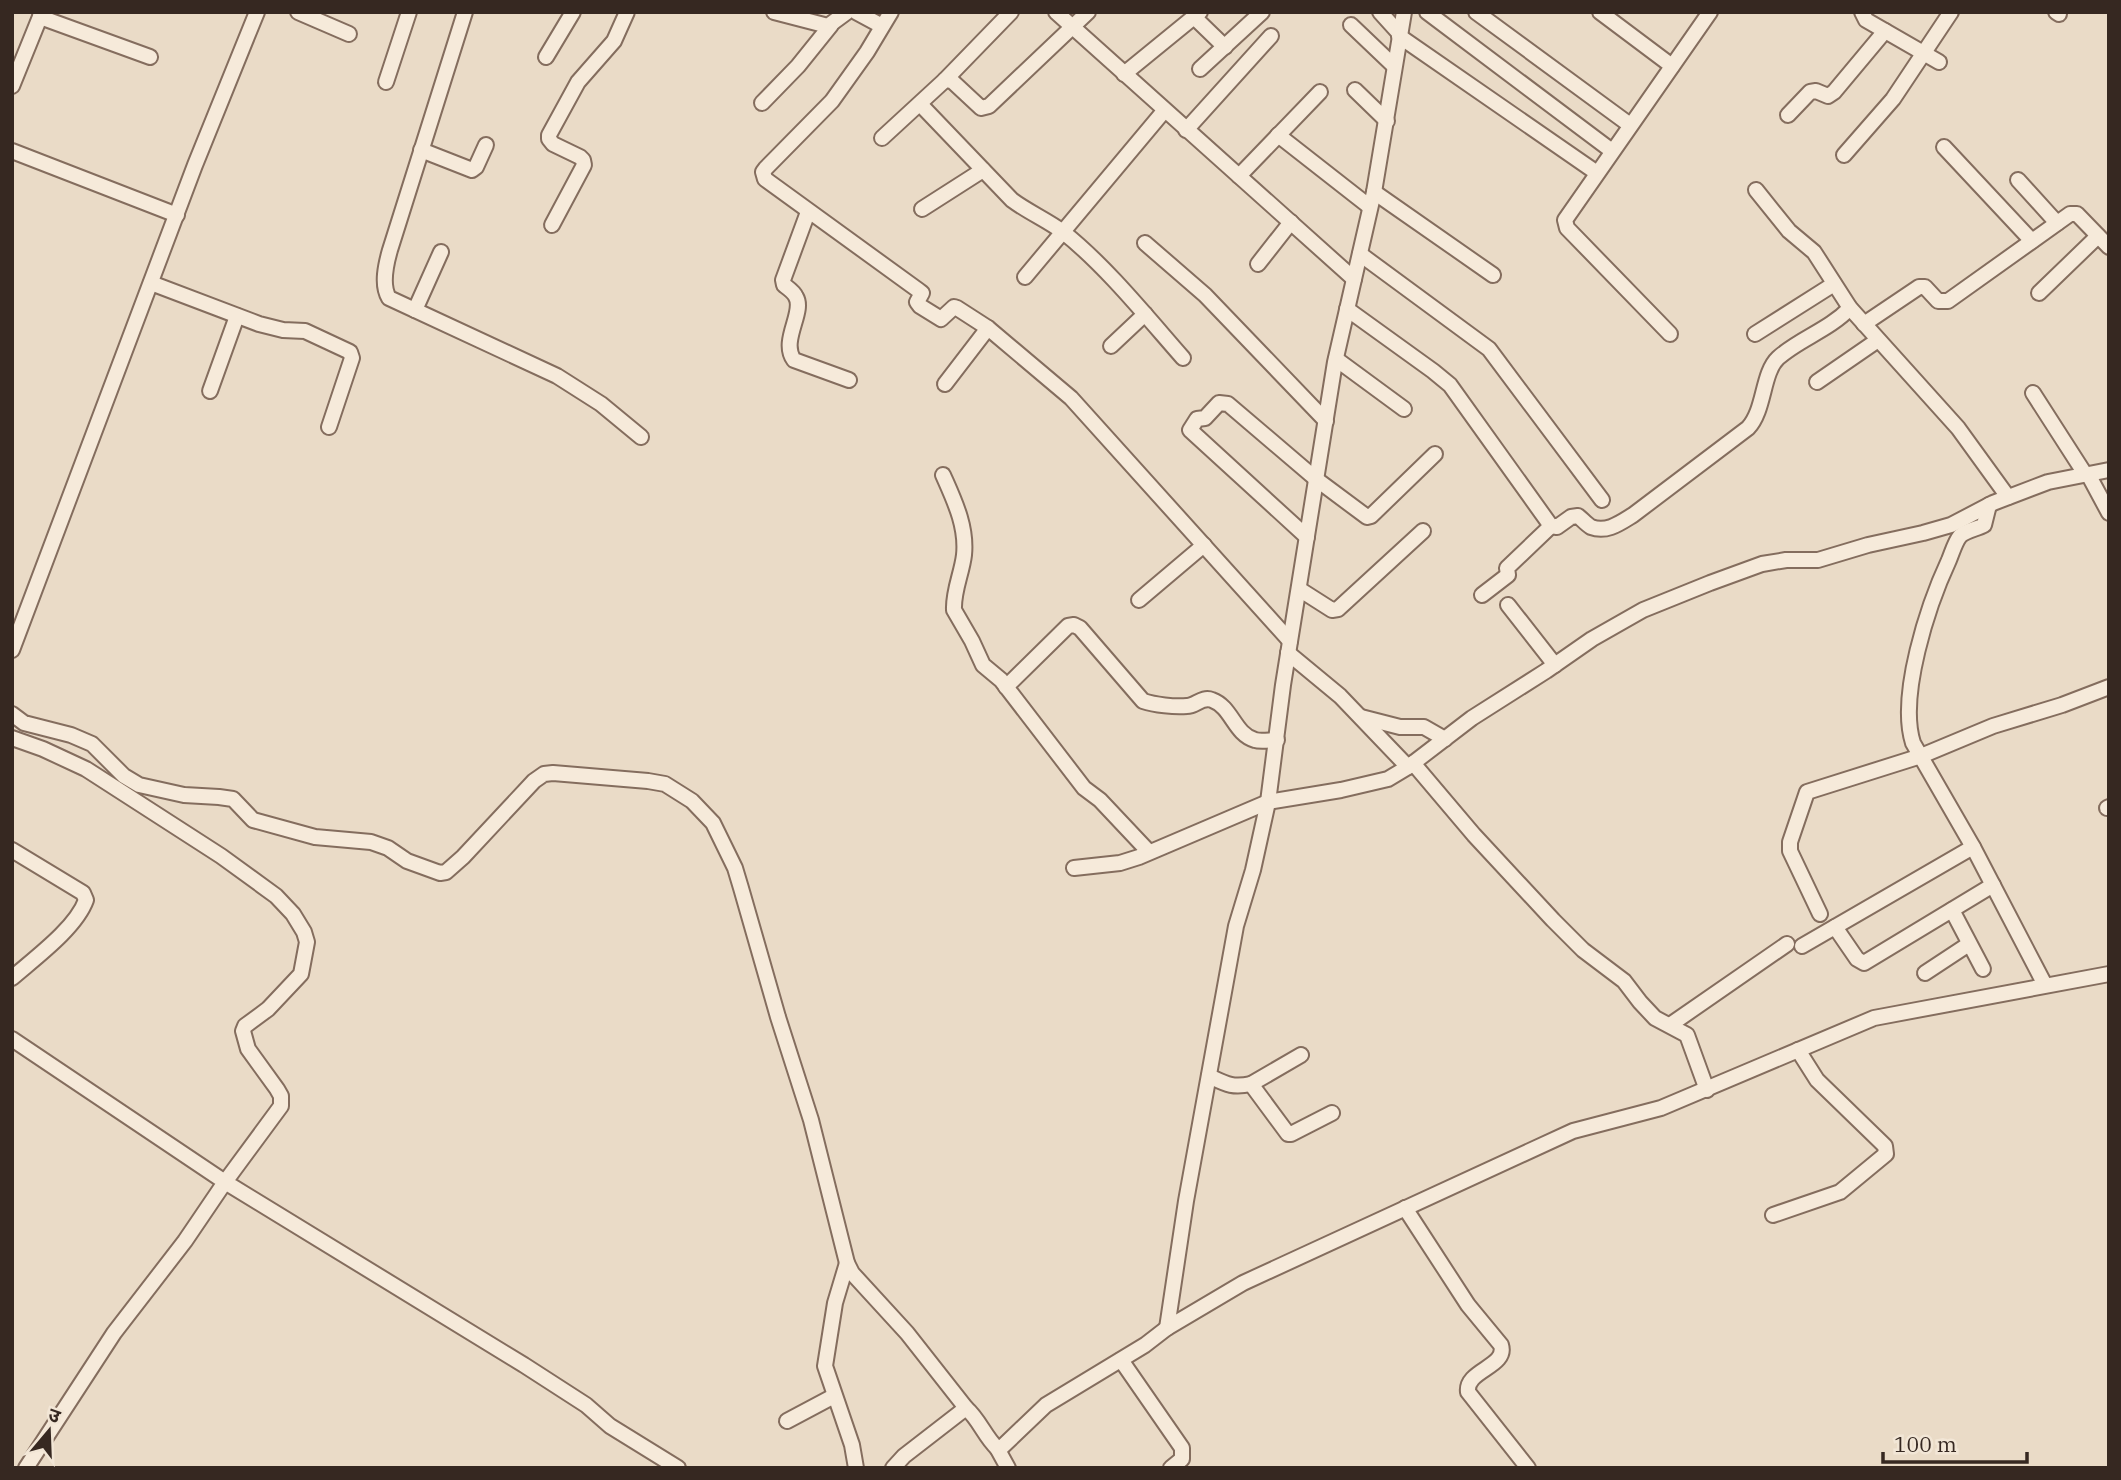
<svg xmlns="http://www.w3.org/2000/svg" width="2121" height="1480" viewBox="0 0 2121 1480" font-family="'IBM Plex Serif','Noto Sans Devanagari',serif">
<rect width="100%" height="100%" fill="#eadbc7"/>
<g fill="none" stroke-linecap="round" stroke-linejoin="round">
<!-- minor casing -->
<g stroke="#846d5e" stroke-width="18">
<g id="minor">
<path d="M298,12L349,34"/>
<path d="M465,12L390,250C386,264 381,285 389,298L557,376L601,404L641,437"/>
<path d="M774,12L828,26L847,12"/>
<path d="M856,12L882,26"/>
<path d="M891,12L867,52L832,101L766,168L763,172L765,179L918,290L922,293L917,302L920,306L941,319L954,307L957,308L988,328L1071,398L1290,641"/>
<path d="M1056,12L1354,279"/>
<path d="M1380,12L1399,33"/>
<path d="M1427,12L1612,151"/>
<path d="M1476,12L1630,125"/>
<path d="M1600,12L1672,66"/>
<path d="M1862,12L1866,20L1939,62"/>
<path d="M2056,12L2059,14"/>
<path d="M40,17L150,57"/>
<path d="M1194,17L1225,47"/>
<path d="M1351,25L1394,66"/>
<path d="M1399,36L1597,173"/>
<path d="M546,57L573,12"/>
<path d="M1200,69L1262,12"/>
<path d="M1124,74L1200,12"/>
<path d="M945,80L1011,12"/>
<path d="M386,82L409,12"/>
<path d="M12,86L42,12"/>
<path d="M1355,90L1387,121"/>
<path d="M762,103L798,66L831,25"/>
<path d="M920,104L1012,200C1028,212 1047,220 1063,232C1105,265 1147,317 1183,358"/>
<path d="M1788,115L1810,92L1816,91L1828,96L1834,92L1885,31"/>
<path d="M1186,130L1271,36"/>
<path d="M1278,135L1370,207"/>
<path d="M882,138L945,80L952,81L981,108L989,106L1088,12"/>
<path d="M1944,147L2032,241"/>
<path d="M421,150L472,170L476,167L486,145"/>
<path d="M12,151L177,215"/>
<path d="M1844,155L1893,99L1951,12"/>
<path d="M1239,176L1320,92"/>
<path d="M2018,180L2057,223"/>
<path d="M1756,190L1789,231L1814,252L1850,308L1958,428L2008,497"/>
<path d="M1374,192L1493,275"/>
<path d="M922,209L983,170"/>
<path d="M808,212L783,280L784,285C788,288 794,292 796,297C805,312 780,341 794,360L849,380"/>
<path d="M552,225L584,165L583,160L580,157L553,144L549,139V135L578,82L614,41L627,12"/>
<path d="M1145,243L1205,295L1326,421"/>
<path d="M1360,254L1489,349L1602,500"/>
<path d="M1258,264L1291,222"/>
<path d="M1025,277L1164,111"/>
<path d="M151,283L259,324L283,330L305,331L350,352L352,358L329,427"/>
<path d="M2039,293L2098,236"/>
<path d="M1347,309L1433,371L1450,385L1551,526L1557,527L1571,517L1578,516C1582,519 1586,524 1591,527C1607,533 1620,523 1633,515L1748,428C1765,410 1762,373 1778,358C1799,339 1829,330 1850,308"/>
<path d="M415,310L441,252"/>
<path d="M1864,324L1919,287H1925L1938,301H1948L2070,214H2077L2109,247"/>
<path d="M1670,334L1567,228L1565,220L1710,12"/>
<path d="M1755,334L1834,284"/>
<path d="M1111,346L1145,314"/>
<path d="M1336,359L1404,409"/>
<path d="M1817,382L1878,340"/>
<path d="M945,384L988,328"/>
<path d="M210,391L237,316"/>
<path d="M2033,393L2085,474"/>
<path d="M2088,474L2109,513"/>
<path d="M943,475C954,500 967,526 964,555C962,573 953,591 954,610L972,641L983,665L1001,680L1084,788L1100,800L1149,852"/>
<path d="M1989,505L1984,525C1977,529 1966,530 1960,536C1955,542 1952,553 1949,560C1928,605 1898,696 1913,743L1973,847L2045,985"/>
<path d="M1307,537L1190,430L1197,419L1205,418L1219,403L1228,404L1316,479L1367,517L1371,516L1435,454"/>
<path d="M1299,589L1332,610L1338,609L1423,531"/>
<path d="M1482,595L1508,575L1507,568L1551,526"/>
<path d="M1139,600L1204,545"/>
<path d="M1508,605L1555,665"/>
<path d="M12,650L195,165L257,12"/>
<path d="M1288,653L1340,696L1408,767"/>
<path d="M1006,687L1068,626L1074,625L1080,628L1143,701C1155,705 1174,707 1187,706C1196,706 1202,696 1212,700C1232,707 1234,734 1255,740C1261,742 1270,740 1277,740"/>
<path d="M12,714L24,723L71,735L92,744L124,776L139,785L184,795L219,797L233,799L253,820L315,837L371,842L388,848L407,861L440,873L446,872L463,857L534,781L544,774L553,773L648,781L665,784L692,801L713,823L735,868L741,888L778,1017L811,1120L847,1263L852,1273L907,1333L966,1408"/>
<path d="M1361,717L1400,727H1424L1445,739"/>
<path d="M12,738L43,749L86,769L221,856L276,896L293,914L304,932L307,942L301,974L268,1009L245,1026L243,1031L248,1049L277,1089L281,1096V1106L225,1182L524,1365L586,1405L610,1426L678,1468"/>
<path d="M1413,763L1474,835L1553,920L1583,950L1624,981L1640,1002L1655,1018L1687,1035L1707,1090"/>
<path d="M2107,808L2109,807"/>
<path d="M12,850L83,893L86,900C76,928 35,958 12,978"/>
<path d="M1074,868L1120,863L1139,857L1268,802L1341,790L1388,779L1408,767L1472,718L1546,671L1592,639L1643,610L1710,583L1762,564L1786,560H1818L1868,545L1923,533L1951,525L1993,503L2048,482L2109,470"/>
<path d="M1952,910L1983,969"/>
<path d="M1820,914L1790,851V842L1807,792L1921,756L1993,726L2062,705L2109,687"/>
<path d="M1835,927L1857,959L1864,963L1993,885"/>
<path d="M1802,946L1973,847"/>
<path d="M1925,973L1969,944"/>
<path d="M1670,1025L1787,944"/>
<path d="M12,1039L225,1182L185,1241L114,1333L26,1468"/>
<path d="M1209,1076C1226,1084 1232,1088 1251,1084L1301,1055"/>
<path d="M1251,1084L1288,1134H1291L1332,1113"/>
<path d="M1405,1208L1468,1305L1501,1345C1508,1367 1465,1370 1468,1392L1528,1468"/>
<path d="M1773,1215L1840,1192L1886,1154L1885,1146L1817,1080L1798,1050"/>
<path d="M847,1263L835,1303L825,1366L852,1445L856,1468"/>
<path d="M1167,1328L1186,1201L1236,926L1253,870L1268,802L1283,685L1335,362L1374,192L1404,12"/>
<path d="M1121,1360L1182,1448V1459L1171,1468"/>
<path d="M787,1421L834,1396"/>
<path d="M997,1448L1008,1468"/>
<path d="M893,1468L904,1456L966,1408C979,1419 985,1437 997,1448L1002,1447L1046,1405L1145,1345L1167,1328L1243,1283L1573,1131L1661,1108L1874,1018L2109,974"/>
</g>
</g>
<!-- minor -->
<use href="#minor" stroke="#f6eada" stroke-width="14"/>
</g>
<!-- border -->
<rect width="2121" height="1480" fill="none" stroke="#362821" stroke-width="28"/>
<!-- north arrow -->
<g transform="translate(49 1431) rotate(19)" stroke="#f2e6d6" stroke-width="5" paint-order="stroke">
<path d="M0-5L12 26L0 18L-12 26Z" fill="#362821"/>
<text y="-10" font-size="19" font-weight="bold" text-anchor="middle" fill="#362821">उ</text>
</g>
<!-- scale -->
<path d="M1883 1452v10h144v-10" fill="none" stroke="#362821" stroke-width="3.5"/>
<text x="1894" y="1452" font-size="21" fill="#362821" stroke="#f2e6d6" stroke-width="5" paint-order="stroke">100 m</text>
</svg>
